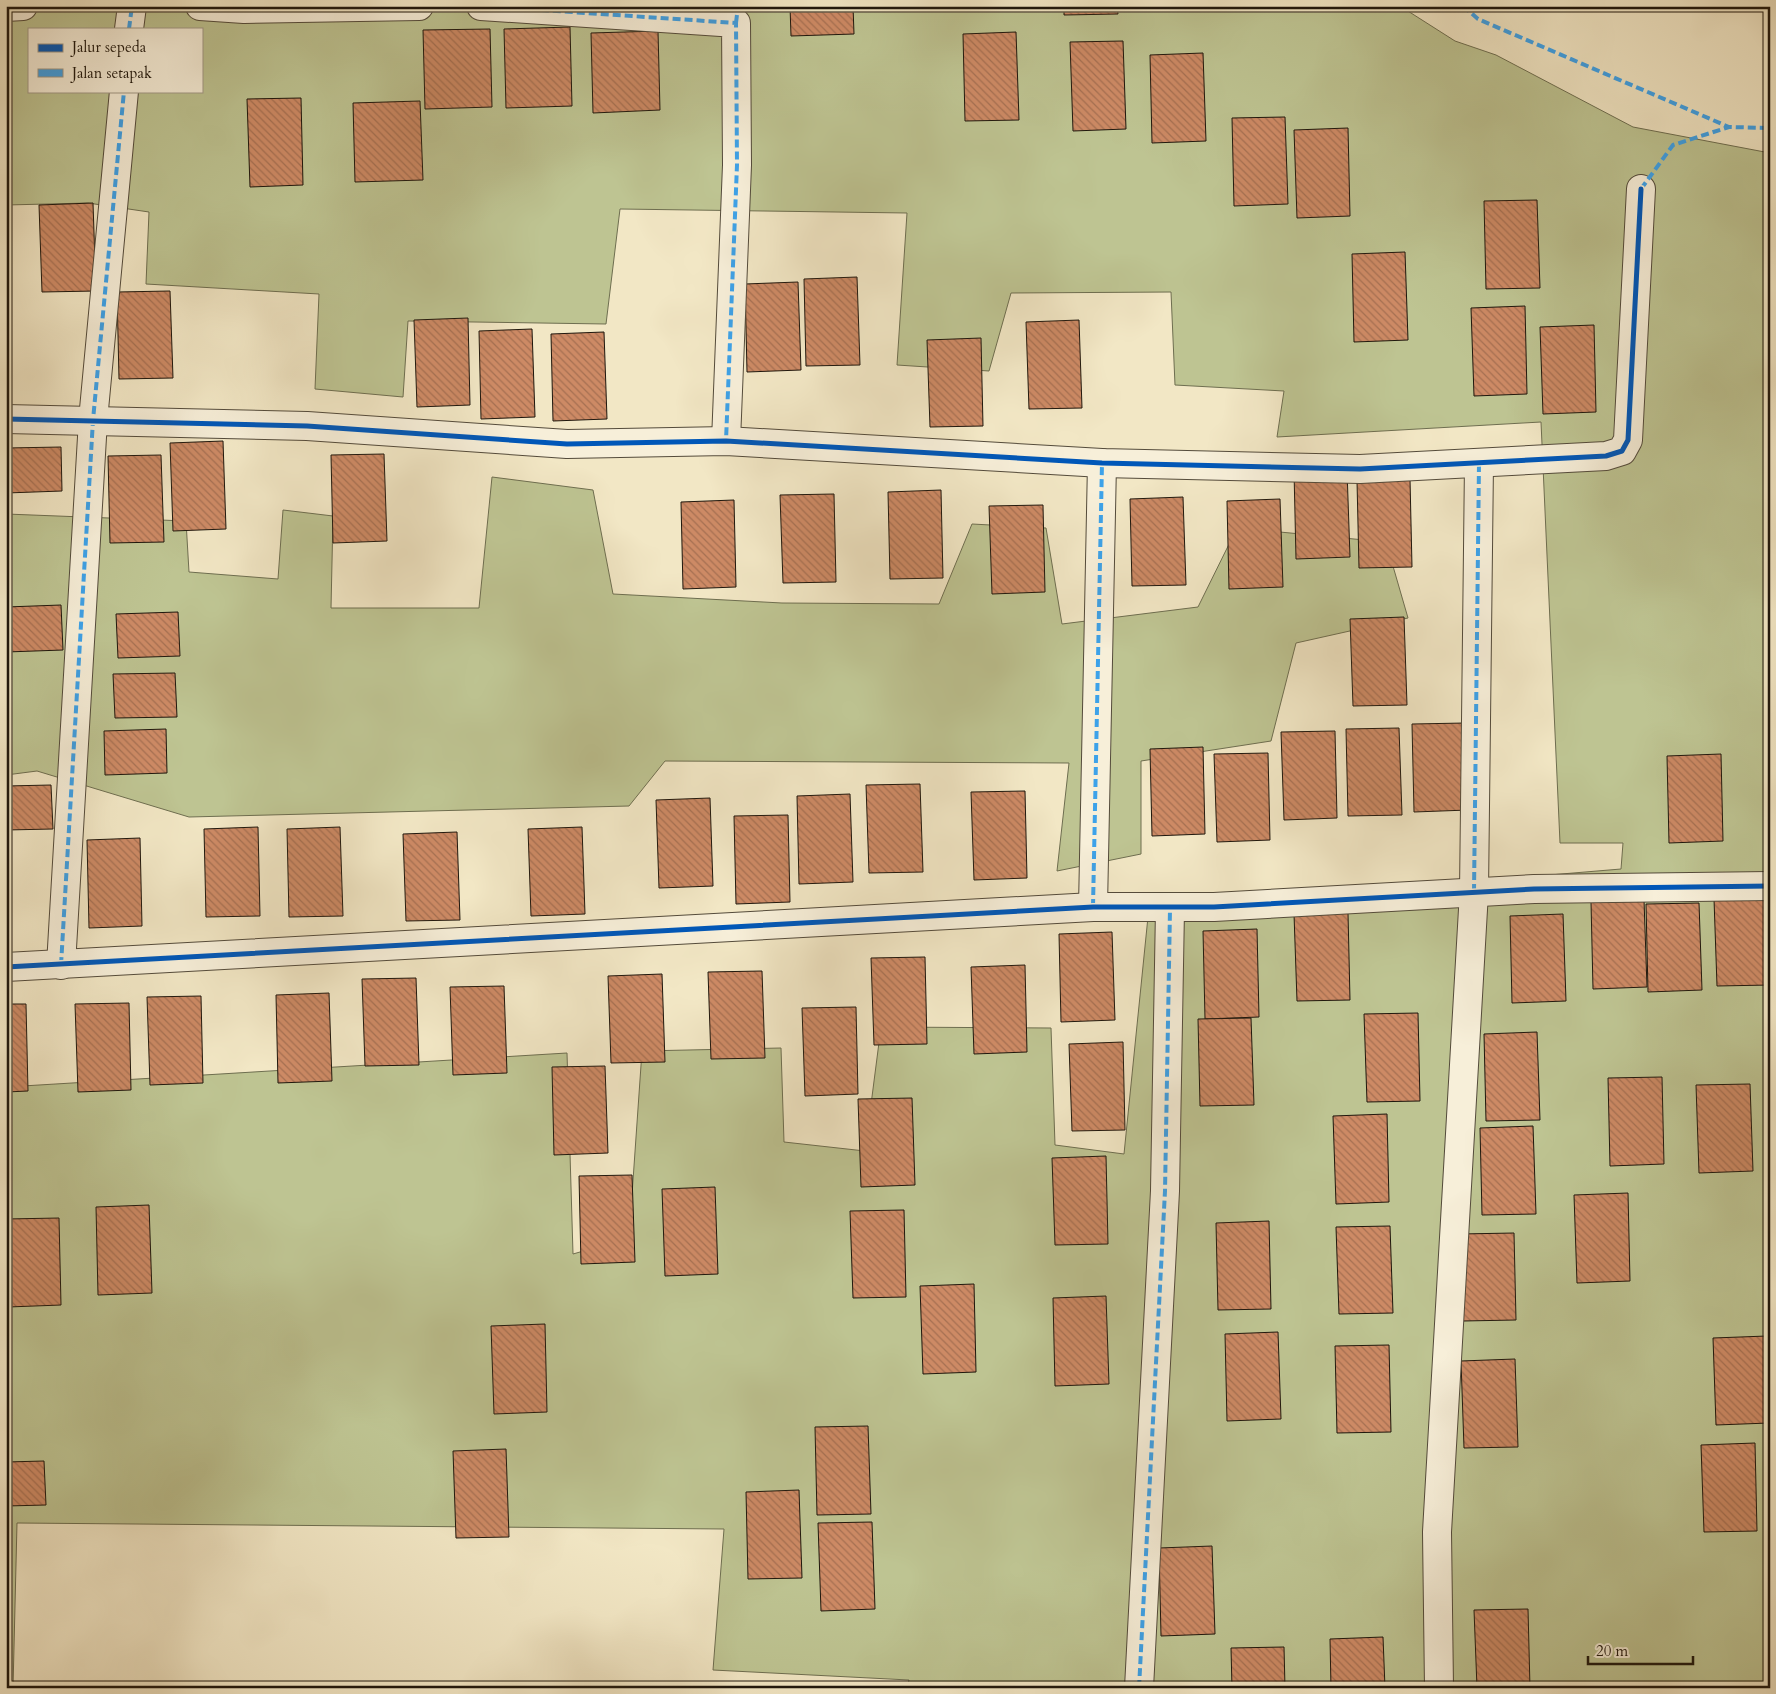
<svg xmlns="http://www.w3.org/2000/svg" width="1776" height="1694" viewBox="0 0 1776 1694" font-family="Cardo,serif">
<defs>
<pattern id="building-back-hatch" width="6" height="6" patternUnits="userSpaceOnUse" patternTransform="scale(1.25)"><rect width="6" height="6" fill="#cd8a65"/><path d="M-1 5l2 2M0 0l6 6M5-1l2 2" fill="none" stroke="#a67052"/></pattern>
</defs>
<rect width="100%" height="100%" fill="#f2e7c5"/>
<filter id="stains"><feTurbulence type="fractalNoise" baseFrequency=".004" numOctaves="4"/><feColorMatrix values="0 0 0 0 .2 0 0 0 0 .09 0 0 0 0 .02 0 0 0 .5 -.17"/></filter>
<radialGradient id="worn" r=".72"><stop offset=".6" stop-color="#630" stop-opacity="0"/><stop offset="1" stop-color="#630" stop-opacity=".3"/></radialGradient>
<!-- grass -->
<g fill="#bec492" stroke="#6e6e50" fill-rule="evenodd">
<path d="M6,6H1400L1455,41L1496,55L1633,127L1770,153V1688H907L909,1680L713,1670L724,1529L17,1523L13,1688H6V1087L567,1053L573,1254L629,1238L642,1051L781,1048L784,1142L865,1151L881,1027L1051,1028L1055,1145L1124,1154L1150,897L1430,885L1621,869L1623,843H1560L1541,422L1277,437L1284,391L1175,385L1171,292L1011,293L989,371L897,365L907,213L620,209L606,324L408,321L403,397L315,389L319,294L146,284L149,212L88,203L6,205ZM29,29H201V91H29Z"/>
<path d="M492,477L593,490L613,594L782,603L939,604L972,524L1046,528L1062,624L1198,607L1237,528L1386,542L1408,618L1296,643L1271,741L1141,761V854L1057,871L1069,763L665,761L629,806L189,817L37,771L6,775V514L186,521L189,572L278,579L283,510L333,516L331,608H479Z"/>
</g>
<!-- building -->
<g fill="url(#building-back-hatch)" stroke="#1f170d">
<path d="M790,6H853L854,34L791,36Z"/>
<path d="M1064,6H1117L1118,14L1064,15Z"/>
<path d="M570,27L572,106L506,108L504,29Z"/>
<path d="M490,29L492,107L425,109L423,30Z"/>
<path d="M658,31L660,110L593,113L591,33Z"/>
<path d="M1016,32L1019,120L965,121L963,34Z"/>
<path d="M1123,41L1126,129L1073,131L1070,42Z"/>
<path d="M1203,53L1206,141L1152,143L1150,55Z"/>
<path d="M301,98L303,185L250,187L247,99Z"/>
<path d="M420,101L423,180L355,182L353,103Z"/>
<path d="M1285,117L1288,204L1234,206L1232,118Z"/>
<path d="M1348,128L1350,216L1297,218L1294,130Z"/>
<path d="M1537,200L1540,288L1486,289L1484,201Z"/>
<path d="M93,203L96,291L42,292L39,205Z"/>
<path d="M6,247L8,319H6Z"/>
<path d="M1405,252L1408,340L1354,342L1352,254Z"/>
<path d="M857,277L860,365L806,366L804,279Z"/>
<path d="M798,282L801,370L747,372L745,284Z"/>
<path d="M170,291L173,378L119,379L117,292Z"/>
<path d="M1525,306L1527,394L1474,396L1471,308Z"/>
<path d="M468,318L470,405L417,407L414,320Z"/>
<path d="M1079,320L1082,408L1029,409L1026,322Z"/>
<path d="M1594,325L1596,412L1543,414L1540,327Z"/>
<path d="M532,329L535,417L481,419L479,331Z"/>
<path d="M604,332L607,419L553,421L551,334Z"/>
<path d="M981,338L983,426L930,427L927,340Z"/>
<path d="M223,441L226,529L173,531L170,443Z"/>
<path d="M61,447L62,491L6,493V448Z"/>
<path d="M384,454L387,541L333,543L331,455Z"/>
<path d="M161,455L164,542L110,543L108,456Z"/>
<path d="M1347,470L1350,557L1296,559L1294,471Z"/>
<path d="M1410,479L1412,567L1359,568L1357,481Z"/>
<path d="M941,490L943,578L890,579L888,492Z"/>
<path d="M834,494L836,582L783,583L780,495Z"/>
<path d="M1183,497L1186,585L1132,586L1130,499Z"/>
<path d="M1280,499L1283,587L1229,589L1227,501Z"/>
<path d="M734,500L736,587L683,589L681,502Z"/>
<path d="M1043,505L1045,592L992,594L989,506Z"/>
<path d="M61,605L63,650L6,652V607Z"/>
<path d="M178,612L180,656L118,658L116,614Z"/>
<path d="M1404,617L1407,705L1353,706L1350,619Z"/>
<path d="M175,673L177,717L115,718L113,674Z"/>
<path d="M1465,723L1468,810L1414,812L1412,724Z"/>
<path d="M1399,728L1402,815L1348,816L1346,729Z"/>
<path d="M166,729L167,773L105,775L104,731Z"/>
<path d="M1335,731L1337,818L1284,820L1281,732Z"/>
<path d="M1203,747L1205,834L1152,836L1150,749Z"/>
<path d="M1268,753L1270,840L1217,842L1214,754Z"/>
<path d="M1721,754L1723,841L1669,843L1667,756Z"/>
<path d="M920,784L923,872L869,873L866,785Z"/>
<path d="M51,785L53,829L6,830V786Z"/>
<path d="M1025,791L1027,878L974,880L971,792Z"/>
<path d="M850,794L853,882L799,884L797,796Z"/>
<path d="M710,798L713,886L659,888L656,800Z"/>
<path d="M788,815L790,902L736,904L734,816Z"/>
<path d="M258,827L260,916L206,917L204,829Z"/>
<path d="M340,827L343,916L289,917L287,829Z"/>
<path d="M582,827L585,914L531,916L528,829Z"/>
<path d="M457,832L460,920L406,921L403,834Z"/>
<path d="M140,838L142,926L89,928L87,840Z"/>
<path d="M1768,897L1770,985L1717,986L1714,899Z"/>
<path d="M1644,900L1647,987L1593,989L1591,902Z"/>
<path d="M1699,903L1702,990L1648,992L1646,904Z"/>
<path d="M1348,913L1350,1000L1297,1001L1294,914Z"/>
<path d="M1563,914L1566,1001L1512,1003L1510,916Z"/>
<path d="M1257,929L1259,1017L1205,1019L1203,931Z"/>
<path d="M1112,932L1115,1020L1061,1022L1059,934Z"/>
<path d="M925,957L927,1044L874,1045L871,958Z"/>
<path d="M1025,965L1027,1052L974,1054L971,967Z"/>
<path d="M762,971L765,1058L711,1059L708,972Z"/>
<path d="M662,974L665,1062L611,1063L608,976Z"/>
<path d="M416,978L419,1065L365,1066L362,979Z"/>
<path d="M504,986L507,1073L453,1075L450,987Z"/>
<path d="M329,993L332,1081L278,1083L276,995Z"/>
<path d="M201,996L203,1083L150,1085L147,997Z"/>
<path d="M129,1003L131,1090L78,1092L75,1004Z"/>
<path d="M6,1004H26L28,1091L6,1092Z"/>
<path d="M856,1007L858,1094L805,1096L802,1008Z"/>
<path d="M1418,1013L1420,1101L1367,1102L1364,1014Z"/>
<path d="M1251,1018L1254,1105L1200,1106L1198,1019Z"/>
<path d="M1537,1032L1540,1120L1486,1121L1484,1034Z"/>
<path d="M1123,1042L1125,1130L1072,1131L1069,1044Z"/>
<path d="M605,1066L608,1153L554,1155L552,1067Z"/>
<path d="M1662,1077L1664,1164L1610,1166L1608,1078Z"/>
<path d="M1750,1084L1753,1171L1699,1173L1696,1085Z"/>
<path d="M912,1098L915,1185L861,1187L858,1099Z"/>
<path d="M1387,1114L1389,1202L1336,1204L1333,1116Z"/>
<path d="M1533,1126L1536,1214L1482,1215L1480,1128Z"/>
<path d="M1106,1156L1108,1244L1055,1245L1052,1158Z"/>
<path d="M632,1175L635,1262L581,1264L579,1176Z"/>
<path d="M715,1187L718,1274L665,1276L662,1189Z"/>
<path d="M1628,1193L1630,1281L1577,1283L1574,1195Z"/>
<path d="M149,1205L152,1293L98,1295L96,1207Z"/>
<path d="M904,1210L906,1297L853,1298L850,1211Z"/>
<path d="M59,1218L61,1305L8,1307L6,1219Z"/>
<path d="M1269,1221L1271,1309L1218,1310L1216,1223Z"/>
<path d="M1390,1226L1393,1313L1339,1314L1336,1227Z"/>
<path d="M1514,1233L1516,1320L1463,1321L1460,1234Z"/>
<path d="M974,1284L976,1372L923,1374L920,1286Z"/>
<path d="M1106,1296L1109,1384L1055,1386L1053,1298Z"/>
<path d="M545,1324L547,1412L494,1414L491,1326Z"/>
<path d="M1278,1332L1281,1419L1227,1421L1225,1334Z"/>
<path d="M1767,1336L1769,1423L1716,1425L1713,1338Z"/>
<path d="M1389,1345L1391,1432L1337,1433L1335,1346Z"/>
<path d="M1515,1359L1518,1447L1464,1448L1461,1361Z"/>
<path d="M868,1426L871,1514L817,1515L815,1427Z"/>
<path d="M1755,1443L1757,1531L1704,1532L1701,1445Z"/>
<path d="M506,1449L509,1537L456,1538L453,1451Z"/>
<path d="M44,1461L46,1505L6,1506V1462Z"/>
<path d="M799,1490L802,1578L748,1579L746,1492Z"/>
<path d="M872,1522L875,1609L821,1611L818,1523Z"/>
<path d="M1212,1546L1215,1634L1161,1636L1159,1548Z"/>
<path d="M1528,1609L1530,1688H1477L1474,1610Z"/>
<path d="M1383,1637L1385,1688H1331L1330,1639Z"/>
<path d="M1284,1647L1285,1688H1232L1231,1648Z"/>
</g>
<g fill="none" stroke-linecap="round" stroke-linejoin="round">
<!-- minor casing -->
<g stroke="#544b3b" stroke-width="30">
<g id="minor">
<path d="M200,6L244,9L419,6"/>
<path d="M481,6L736,23L737,165L726,441"/>
<path d="M6,7L23,6"/>
<path d="M129,29L132,6"/>
<path d="M6,419L307,426L567,444L726,441L1102,463L1360,469L1606,456L1622,451L1628,440L1641,189"/>
<path d="M1093,907L1102,463"/>
<path d="M61,965L93,420L124,91"/>
<path d="M6,967L1093,907H1214L1534,889L1770,886"/>
<path d="M1139,1688L1165,1191L1170,909"/>
<path d="M1439,1688L1437,1532L1474,892L1479,463"/>
</g>
</g>
<!-- minor -->
<use href="#minor" stroke="#f7efd9" stroke-width="28"/>
<!-- quiet -->
<g stroke="#3da2e9" stroke-width="4" stroke-dasharray="8 4" stroke-linecap="butt">
<path d="M200,6L244,9L419,6"/>
<path d="M481,6L736,23L737,165L726,441"/>
<path d="M1463,6L1478,19L1729,127"/>
<path d="M6,7L23,6"/>
<path d="M736,23L738,6"/>
<path d="M129,29L132,6"/>
<path d="M1641,189L1673,145L1729,127L1770,128"/>
<path d="M1474,892L1479,463"/>
<path d="M1093,907L1102,463"/>
<path d="M61,965L93,420L124,91"/>
<path d="M1139,1688L1165,1191L1170,909"/>
</g>
<!-- cycleway casing -->
<g stroke="#f7efd9" stroke-width="8">
<g id="cycleway">
<path d="M6,419L307,426L567,444L726,441L1102,463L1360,469L1606,456L1622,451L1628,440L1641,189"/>
<path d="M6,967L1093,907H1214L1534,889L1770,886"/>
</g>
</g>
<!-- cycleway -->
<use href="#cycleway" stroke="#0057b8" stroke-width="5"/>
</g>
<!-- margin -->
<rect width="1776" height="1694" fill="none" stroke="#f2e7c5" stroke-width="25"/>
<rect x="8" y="8" width="1761" height="1679" fill="none" stroke="#1f170d" stroke-width="2.5"/>
<rect x="12" y="12" width="1751" height="1669" fill="none" stroke="#1f170d"/>
<!-- legend -->
<rect x="28" y="28" width="175" height="65" fill="#f7efd9" stroke="#a19987"/>
<rect x="38" y="44" width="25" height="8" fill="#0057b8" stroke="#a19987"/>
<text x="72" y="52" font-size="15" fill="#1f170d">Jalur sepeda</text>
<rect x="38" y="69" width="25" height="8" fill="#3da2e9" stroke="#a19987"/>
<text x="72" y="78" font-size="15" fill="#1f170d">Jalan setapak</text>
<!-- scale -->
<path d="M1588 1656v8h105v-8" fill="none" stroke="#1f170d" stroke-width="2.5"/>
<text x="1596" y="1656" font-size="15" fill="#1f170d" stroke="#f7efd9" stroke-width="4" paint-order="stroke">20 m</text>
<rect width="100%" height="100%" filter="url(#stains)"/>
<rect width="100%" height="100%" fill="url(#worn)"/>
</svg>
